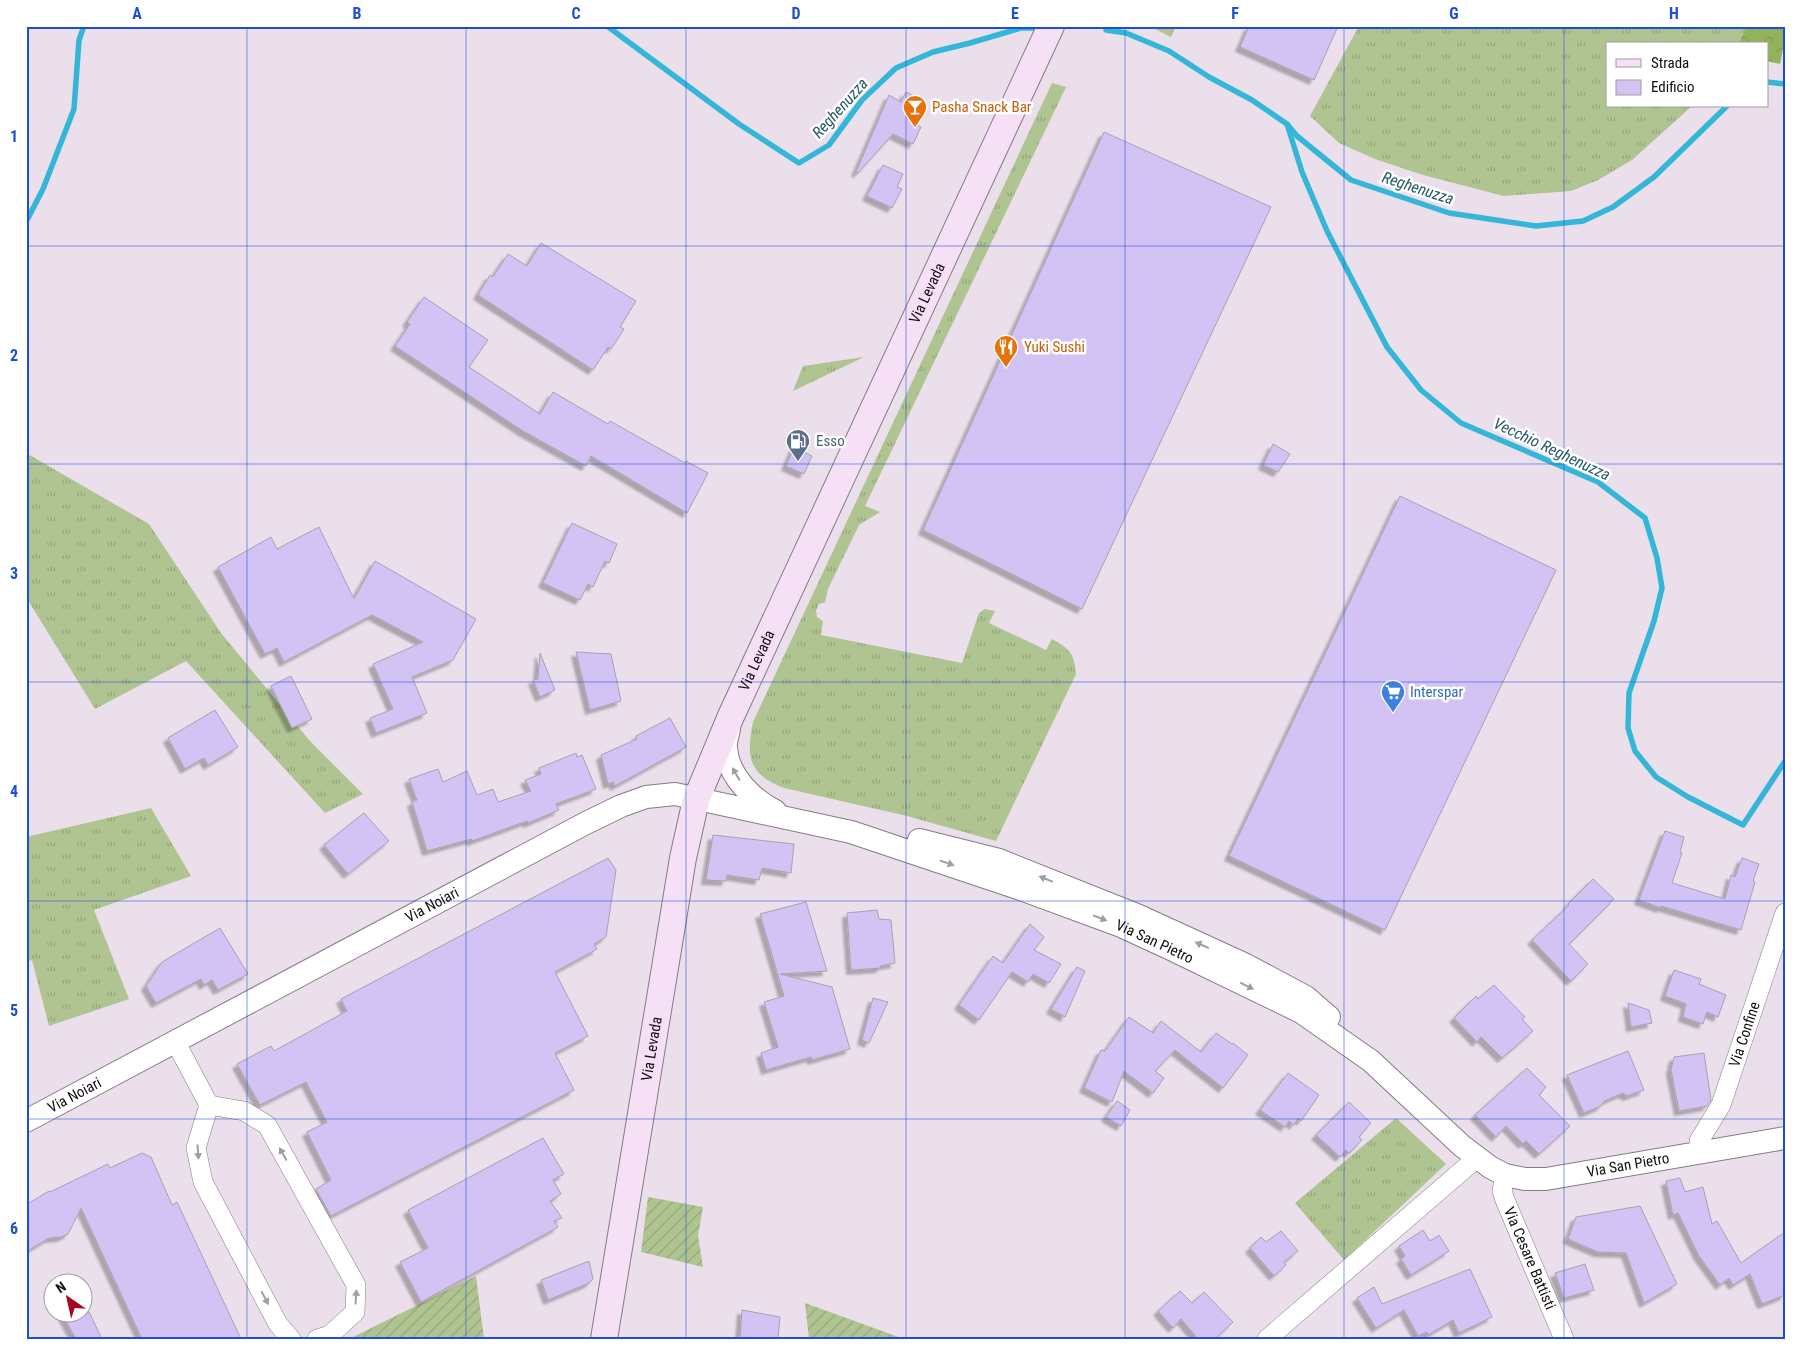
<svg xmlns="http://www.w3.org/2000/svg" width="1811" height="1365" viewBox="0 0 1811 1365" font-family="'Roboto Condensed',sans-serif">
<defs>
<pattern id="grass-tufts" width="24" height="20" patternUnits="userSpaceOnUse" patternTransform="scale(1.25)"><rect width="24" height="20" fill="#afc490"/><path d="M3 7l-1-3M5 7V3M7 7l1-3M15 17l-1-3M17 17v-4M19 17l1-3" fill="none" stroke="#96a77b"/></pattern>
<pattern id="forest-crowns" width="20" height="18" patternUnits="userSpaceOnUse" patternTransform="scale(1.25)"><rect width="20" height="18" fill="#93b25c"/><path d="M2 6a3 3 0 1 1 6 0M12 15a3 3 0 1 1 6 0" fill="none" stroke="#7e984f"/></pattern>
<pattern id="garden-furrows" width="10" height="10" patternUnits="userSpaceOnUse" patternTransform="scale(1.25)"><rect width="10" height="10" fill="#afc490"/><path d="M-1 1l2-2M0 10L10 0M9 11l2-2" fill="none" stroke="#96a77b"/></pattern>
<filter id="shadow"><feDropShadow dx="-4.5" dy="4.5" stdDeviation="1" flood-color="#0004"/></filter>
</defs>
<rect width="100%" height="100%" fill="#eadfeb"/>
<!-- grass -->
<g fill="url(#grass-tufts)">
<path d="M1149,26H1176L1171,37Z"/>
<path d="M1359,26H1746L1739,44H1607V106H1692L1632,160L1598,180L1571,191L1504,196L1423,175L1375,159L1339,143L1310,116Z"/>
<path d="M1052,83L1066,87L865,506L880,512L859,525L828,589L825,602L819,604L816,610L817,617L823,621L821,635L962,663L979,613L985,609L995,611L989,623L1046,650L1052,639C1070,649 1074,653 1076,674L996,841L907,816L784,788C748,774 746,757 753,722Z"/>
<path d="M864,357L793,391L803,366Z"/>
<path d="M26,453L149,524L221,633L309,740L363,794L325,813L186,661L95,709L26,597Z"/>
<path d="M151,808L191,876L94,910L129,999L49,1026L32,960L26,962V837Z"/>
<path d="M1396,1118L1446,1164L1344,1260L1295,1203Z"/>
</g>
<!-- forest -->
<path fill="url(#forest-crowns)" d="M1746,26H1785V40L1780,64L1767,61V44H1739Z"/>
<!-- garden -->
<g fill="url(#garden-furrows)">
<path d="M648,1197L703,1207L698,1236L703,1267L641,1252Z"/>
<path d="M476,1276L484,1339H349Z"/>
<path d="M805,1303L904,1339H905H809Z"/>
</g>
<g fill="none" stroke-linecap="round" stroke-linejoin="round">
<!-- stream -->
<g stroke="#33b6d8" stroke-width="5.5">
<path d="M607,26L739,124L799,163L829,145L862,100L896,68L933,52L970,43L1021,28H1037"/>
<path d="M1106,30L1126,33L1169,51L1209,77L1252,100L1287,124L1297,136L1351,180L1449,213L1536,226L1583,221L1613,207L1654,177L1727,106"/>
<path d="M1767,82L1785,84"/>
<path d="M1287,124L1302,172L1327,231L1387,347L1421,390L1461,423L1598,482L1645,518L1657,558L1662,588L1654,621L1629,693L1628,728L1635,751L1656,777L1688,797L1743,825L1785,761"/>
<path d="M26,222L43,189L74,109L79,40L84,26"/>
</g>
</g>
<!-- building -->
<g fill="#d3c3f5" stroke="#a5a2af" filter="url(#shadow)">
<path d="M1249,26H1338L1314,80L1240,47Z"/>
<path d="M906,92L925,102L914,124L921,127L913,144L893,134L858,173L856,172L889,95L901,102Z"/>
<path d="M1104,132L1271,207L1082,609L923,530Z"/>
<path d="M883,165L903,174L897,187L902,189L892,208L867,196Z"/>
<path d="M541,243L636,301L620,327L624,329L611,349L608,347L593,370L478,295L490,275L493,277L508,254L527,266Z"/>
<path d="M424,297L488,340L469,367L540,414L553,392L608,424L610,421L685,463L686,461L708,473L687,513L591,456L586,466L523,431L395,346L410,324L407,322Z"/>
<path d="M1273,444L1290,454L1278,472L1263,465Z"/>
<path d="M794,447L812,456L804,474L786,466Z"/>
<path d="M1400,496L1556,570L1385,930L1229,856Z"/>
<path d="M572,523L617,544L609,563L605,561L593,587L588,584L580,600L543,583Z"/>
<path d="M319,527L354,599L375,561L476,619L453,660L412,677L427,713L376,733L370,718L393,709L373,664L423,642L372,615L284,662L277,648L265,654L218,567L271,537L277,549Z"/>
<path d="M576,652L611,654L621,701L590,710Z"/>
<path d="M540,653L555,690L540,697L533,680L538,679Z"/>
<path d="M291,676L312,719L292,728L271,686Z"/>
<path d="M215,710L238,747L208,765L204,758L185,769L168,738Z"/>
<path d="M670,718L686,747L615,786L613,782L608,784L601,755L637,739L636,736Z"/>
<path d="M576,753L577,757L582,755L596,789L556,804L559,810L528,823L527,821L472,841L471,839L427,851L412,802L417,800L409,779L438,769L443,782L467,771L477,795L493,789L498,802L531,791L525,780L541,774L539,768Z"/>
<path d="M364,813L389,841L348,874L324,845Z"/>
<path d="M1665,831L1684,837L1680,853H1682L1672,883L1725,899L1731,875L1735,877L1742,858L1759,864L1753,881L1755,882L1741,930L1661,906V908L1639,900Z"/>
<path d="M713,835L794,844L791,873L762,868L759,880L727,875L726,881L706,880Z"/>
<path d="M608,858L616,870L606,937L594,944L597,949L555,972L588,1036L555,1053L574,1090L331,1216L316,1189L331,1180L307,1132L327,1122L306,1082L260,1105L237,1064L271,1046L274,1051L347,1011L341,999Z"/>
<path d="M1593,879L1614,899L1569,944L1588,964L1571,981L1532,940L1569,905L1568,904Z"/>
<path d="M806,902L827,971L780,974L832,987L850,1049L812,1060L811,1057L766,1070L761,1053L778,1047L764,1002L784,996L760,914Z"/>
<path d="M877,910L879,919L891,920L895,963L880,966L881,968L851,970L847,913Z"/>
<path d="M1030,924L1044,937L1034,950L1061,964L1049,983L1033,974L1028,982L1012,972L979,1020L959,1005L993,956L1003,963Z"/>
<path d="M220,928L248,974L218,990L212,980L204,985L201,979L156,1003L146,986L162,962Z"/>
<path d="M1077,967L1085,971L1065,1017L1051,1009Z"/>
<path d="M1674,970L1701,979L1699,984L1726,995L1718,1017L1707,1012L1703,1024L1683,1017L1686,1004L1665,996Z"/>
<path d="M1494,985L1525,1017L1522,1019L1533,1031L1502,1058L1481,1037L1477,1042L1454,1018L1476,996L1478,999Z"/>
<path d="M873,998L888,1002L869,1043L862,1040Z"/>
<path d="M1628,1003L1649,1010L1652,1023L1631,1027Z"/>
<path d="M1129,1017L1153,1033L1161,1021L1201,1052L1216,1033L1232,1044L1233,1043L1248,1055L1223,1088L1175,1050L1155,1071L1164,1078L1153,1093L1124,1071L1112,1102L1084,1088L1101,1050L1105,1051Z"/>
<path d="M1628,1051L1644,1090L1627,1096L1623,1093L1604,1101L1601,1106L1584,1113L1567,1075Z"/>
<path d="M1704,1053L1711,1100L1707,1106L1679,1111L1671,1070L1674,1057Z"/>
<path d="M1527,1068L1546,1087L1539,1095L1570,1126L1539,1154L1526,1141L1523,1144L1506,1126L1496,1137L1475,1115Z"/>
<path d="M1288,1073L1319,1095L1301,1121L1298,1118L1294,1125L1289,1121L1285,1127L1260,1110Z"/>
<path d="M1117,1101L1130,1110L1121,1126L1106,1117Z"/>
<path d="M1349,1102L1371,1123L1359,1137L1362,1140L1349,1153L1346,1150L1340,1157L1316,1135Z"/>
<path d="M543,1138L564,1174L553,1180L561,1194L550,1201L562,1218L554,1221L558,1227L421,1302L400,1262L428,1248L408,1210Z"/>
<path d="M142,1153L151,1157L172,1205L177,1202L241,1339H142L81,1208L68,1234L61,1237L49,1238L26,1252V1205L49,1191L50,1192L108,1164L110,1168Z"/>
<path d="M1680,1178L1685,1192L1703,1187L1712,1224L1717,1221L1741,1263L1785,1232V1295L1762,1304L1750,1274L1733,1285L1729,1278L1720,1285L1699,1256L1678,1213L1673,1215L1666,1181Z"/>
<path d="M1640,1206L1677,1284L1644,1303L1626,1253L1598,1252L1568,1239L1576,1217Z"/>
<path d="M1423,1230L1430,1241L1439,1235L1449,1251L1411,1275L1401,1259L1405,1256L1399,1246Z"/>
<path d="M1281,1231L1298,1251L1284,1262L1286,1265L1274,1276L1250,1248L1261,1237L1266,1242Z"/>
<path d="M589,1261L593,1279L589,1283L548,1300L541,1280Z"/>
<path d="M1585,1264L1594,1290L1564,1298L1555,1273Z"/>
<path d="M1470,1269L1492,1317L1459,1333L1453,1320L1428,1335L1427,1332L1418,1336L1404,1310L1376,1328L1357,1298L1374,1287L1382,1304Z"/>
<path d="M1180,1291L1192,1303L1204,1292L1233,1322L1215,1339H1198L1181,1319L1173,1328L1158,1311Z"/>
<path d="M742,1310L780,1317L778,1339H740Z"/>
<path d="M61,1312H89L102,1339H76Z"/>
</g>
<g fill="none" stroke-linecap="round" stroke-linejoin="round">
<!-- minor casing -->
<g stroke="#857b86" stroke-width="20">
<g id="minor">
<path d="M175,1041L209,1105"/>
<path d="M209,1105L244,1111L267,1125L356,1285L355,1312L330,1335L317,1339"/>
<path d="M209,1105L196,1148L203,1182L278,1324L291,1339"/>
<path id="s1" d="M1702,1153L1699,1141L1721,1105L1785,913"/>
<path id="s2" d="M1505,1175L1502,1191L1505,1200L1564,1339"/>
<path d="M1267,1339L1478,1157"/>
</g>
</g>
<!-- tertiary casing -->
<g stroke="#857b86" stroke-width="24">
<g id="tertiary">
<path d="M729,729C728,735 725,742 726,748C728,776 752,799 775,811"/>
<path d="M919,840L999,860L1139,916L1246,965L1306,997L1329,1017"/>
<path id="s3" d="M26,1121L586,823L621,806L646,797L675,794L851,832L1018,888L1121,926L1169,948L1301,1012L1371,1061L1462,1146L1490,1167L1505,1175L1525,1179H1546L1785,1138"/>
</g>
</g>
<!-- secondary casing -->
<g stroke="#857b86" stroke-width="28">
<g id="secondary">
<path id="s4" d="M604,1339L683,858L696,800L731,716L1051,26"/>
</g>
</g>
<!-- minor -->
<use href="#minor" stroke="#fff" stroke-width="19"/>
<!-- tertiary -->
<use href="#tertiary" stroke="#fff" stroke-width="22"/>
<!-- secondary -->
<use href="#secondary" stroke="#f5e0f6" stroke-width="26"/>
</g>
<!-- one-way arrows -->
<defs><path id="oneway-solid" d="M-6-.8H1V-3.2L6.5 0L1 3.2V.8H-6Z" transform="scale(1.25)"/></defs>
<g fill="#a09ea0">
<use href="#oneway-solid" transform="translate(736 774) rotate(-120)"/>
<use href="#oneway-solid" transform="translate(947 863) rotate(19)"/>
<use href="#oneway-solid" transform="translate(1046 879) rotate(-158)"/>
<use href="#oneway-solid" transform="translate(1100 918) rotate(21)"/>
<use href="#oneway-solid" transform="translate(1202 945) rotate(-156)"/>
<use href="#oneway-solid" transform="translate(1247 986) rotate(26)"/>
<use href="#oneway-solid" transform="translate(198 1152) rotate(86)"/>
<use href="#oneway-solid" transform="translate(283 1154) rotate(-119)"/>
<use href="#oneway-solid" transform="translate(356 1297) rotate(-86)"/>
<use href="#oneway-solid" transform="translate(265 1298) rotate(62)"/>
</g>
<!-- grid -->
<path fill="none" stroke="#1d4ed8" stroke-width="1" stroke-opacity="0.55" d="M247,26V1339M466,26V1339M686,26V1339M906,26V1339M1125,26V1339M1344,26V1339M1564,26V1339M26,246H1785M26,464H1785M26,682H1785M26,901H1785M26,1119H1785"/>
<!-- icons -->
<defs>
<g id="bar-pin" transform="scale(1.25)"><path d="M0 17L-7.5 6A9.5 9.5 0 1 1 7.5 6Z" fill="#e8710a" stroke="#fff"/><path d="M-6-5H6L.8 .8V4.5H3.5V6h-7V4.5H-.8V.8Z" fill="#fff"/></g>
<g id="restaurant-pin" transform="scale(1.25)"><path d="M0 17L-7.5 6A9.5 9.5 0 1 1 7.5 6Z" fill="#e8710a" stroke="#fff"/><path d="M-5-6h1v4h1v-4h1v4h1v-4h1v5L-1.5 .5V6h-2V.5L-5-1ZM5-6V6H3V1.5H1.5Q1.5-4 5-6Z" fill="#fff"/></g>
<g id="fuel-pin" transform="scale(1.25)"><path d="M0 17L-7.5 6A9.5 9.5 0 1 1 7.5 6Z" fill="#5c6f8a" stroke="#fff"/><path d="M-5.5-6h7V0h2V4h1.3V-2.5L3-4.5l.8-.8L6-3V5H2.5V1h-1V6h-7ZM-4.2-4.7v3.2H.2V-4.7Z" fill="#fff"/></g>
<g id="supermarket-pin" transform="scale(1.25)"><path d="M0 17L-7.5 6A9.5 9.5 0 1 1 7.5 6Z" fill="#3f7fe0" stroke="#fff"/><path d="M-6-5.5h2.5l.6 2H6L4.5 2H-2.5L-4.4-4H-6ZM-1.5 3.2a1.3 1.3 0 1 0 .1 0ZM3 3.2a1.3 1.3 0 1 0 .1 0Z" fill="#fff"/></g>
</defs>
<g fill-rule="evenodd">
<use href="#bar-pin" x="915" y="107"/>
<use href="#restaurant-pin" x="1006" y="347"/>
<use href="#fuel-pin" x="798" y="441"/>
<use href="#supermarket-pin" x="1393" y="692"/>
</g>
<g text-anchor="middle" dominant-baseline="central" stroke-width="5" stroke-linejoin="round" paint-order="stroke">
<!-- food labels -->
<g font-size="15" fill="#c56008" stroke="#fff" text-anchor="start">
<text x="932" y="107">Pasha Snack Bar</text>
<text x="1024" y="347">Yuki Sushi</text>
</g>
<!-- street labels -->
<g font-size="15" fill="#110d11" stroke="#fff">
<text stroke="none"><textPath href="#s4" startOffset="1104">Via Levada</textPath></text>
<text stroke="none"><textPath href="#s4" startOffset="699">Via Levada</textPath></text>
<text stroke="none"><textPath href="#s3" startOffset="460">Via Noiari</textPath></text>
<text stroke="none"><textPath href="#s3" startOffset="1232">Via San Pietro</textPath></text>
<text stroke="none"><textPath href="#s1" startOffset="129">Via Confine</textPath></text>
<text stroke="none"><textPath href="#s4" startOffset="294">Via Levada</textPath></text>
<text stroke="none"><textPath href="#s3" startOffset="55">Via Noiari</textPath></text>
<text stroke="none"><textPath href="#s3" startOffset="1781">Via San Pietro</textPath></text>
<text stroke="none"><textPath href="#s2" startOffset="89">Via Cesare Battisti</textPath></text>
</g>
<!-- service labels -->
<g font-size="15" fill="#4e5e75" stroke="#fff" text-anchor="start">
<text x="816" y="441">Esso</text>
</g>
<!-- shop labels -->
<g font-size="15" fill="#366cbe" stroke="#fff" text-anchor="start">
<text x="1410" y="692">Interspar</text>
</g>
<!-- water labels -->
<g font-size="16" font-style="italic" fill="#255967" stroke="#fff">
<text transform="translate(840 108) rotate(-48)">Reghenuzza</text>
<text transform="translate(1418 188) rotate(18)">Reghenuzza</text>
<text transform="translate(1552 449) rotate(25)">Vecchio Reghenuzza</text>
</g>
</g>
<!-- border -->
<rect width="1811" height="1365" fill="none" stroke="#ffffff" stroke-width="55"/>
<!-- legend -->
<rect x="1606" y="42" width="162" height="65" fill="#ffffff" stroke="#a09ea0"/>
<rect x="1616" y="59" width="25" height="8" fill="#f5e0f6" stroke="#a09ea0"/>
<text x="1651" y="68" font-size="15" fill="#110d11">Strada</text>
<rect x="1616" y="80" width="25" height="15" fill="#d3c3f5" stroke="#a09ea0"/>
<text x="1651" y="92" font-size="15" fill="#110d11">Edificio</text>
<!-- north arrow -->
<g transform="translate(68 1298) rotate(326)"><circle r="24" fill="#ffffff" stroke="#a09ea0"/>
<path d="M0-4L9 19L0 12L-9 19Z" fill="#a30721"/>
<text y="-8" font-size="14" font-weight="bold" text-anchor="middle" fill="#110d11">N</text>
</g>
<rect x="28" y="28" width="1756" height="1310" fill="none" stroke="#1d4ed8" stroke-width="2"/>
<g font-size="16" text-anchor="middle" font-weight="bold" fill="#1d4ed8">
<text x="137" y="19">A</text>
<text x="357" y="19">B</text>
<text x="576" y="19">C</text>
<text x="796" y="19">D</text>
<text x="1015" y="19">E</text>
<text x="1235" y="19">F</text>
<text x="1454" y="19">G</text>
<text x="1674" y="19">H</text>
<text x="14" y="142">1</text>
<text x="14" y="361">2</text>
<text x="14" y="579">3</text>
<text x="14" y="797">4</text>
<text x="14" y="1016">5</text>
<text x="14" y="1234">6</text>
</g>
</svg>
